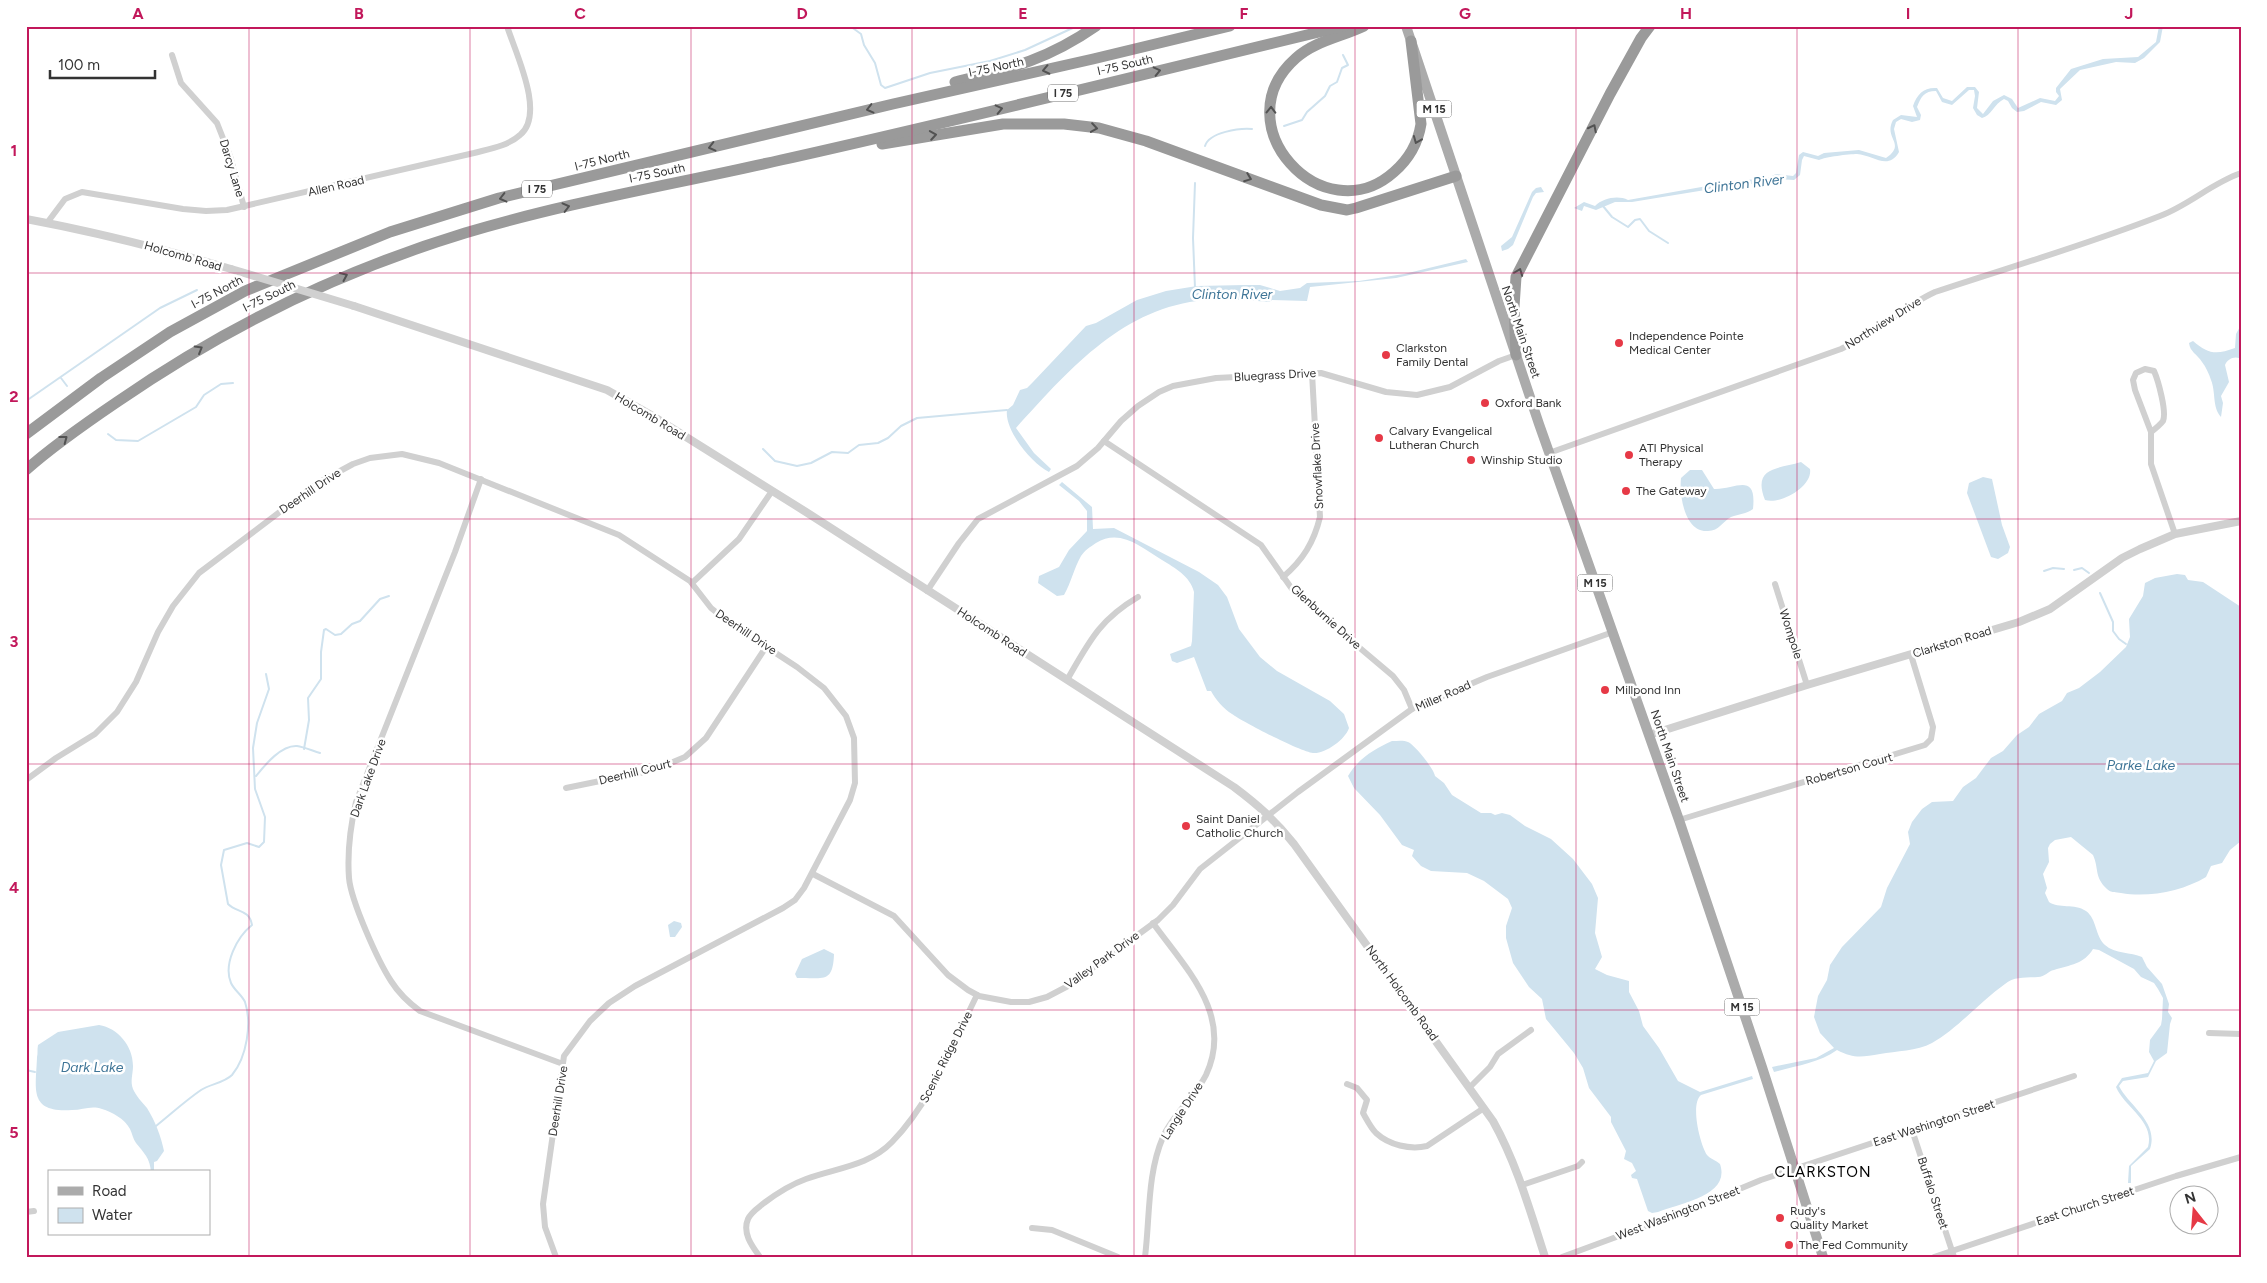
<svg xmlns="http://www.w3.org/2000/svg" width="2267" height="1283" viewBox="0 0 2267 1283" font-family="Figtree,sans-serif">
<rect width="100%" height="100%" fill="#fff"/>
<!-- water -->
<g fill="#cfe2ee">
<path d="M2159,26H2163L2160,42L2144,58L2135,63L2116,62L2080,70L2060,89L2062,100L2056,105L2041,102L2024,111L2017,112L2012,108L2008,101L2004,99C1994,104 1991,116 1982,118L1977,115L1973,108L1975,96L1974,90H1969L1952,105L1942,102L1936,91C1924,91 1921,97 1917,107L1921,115L1920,120L1912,122L1901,119L1896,122L1894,129L1899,152C1888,171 1873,155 1857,154C1849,154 1825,157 1819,160L1804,156L1802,160L1800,175L1794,180L1776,179L1766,184H1742L1632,202H1615L1596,210L1584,206L1582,211L1574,208L1584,202L1595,206C1603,198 1618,195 1628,200L1741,180L1765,179L1776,174L1793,176L1796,173L1799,155L1803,152L1818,156L1824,153L1859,150L1886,158C1907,143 1883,139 1893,120L1901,115L1917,117L1913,106C1917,94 1924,87 1937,88L1943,98L1952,101L1967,87H1975L1979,92L1977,108L1983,114L1993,101L2004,95L2012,99L2018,108L2040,98L2055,101L2059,96L2056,92V88L2071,69L2103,59L2138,57L2156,42Z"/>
<path d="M1541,187L1544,192L1536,193L1533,197L1513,245L1508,249L1502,251L1501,246L1512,237L1532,192L1536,188Z"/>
<path d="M1466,259L1468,262L1396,278L1310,287L1307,301L1272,300L1269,302C1245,300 1221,298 1197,301C1119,311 1066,373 1016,428L1034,453L1051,469L1049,472C1032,464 1004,430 1007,410L1013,405L1020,390L1027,388L1033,382L1086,326L1096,323L1137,300L1166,291L1197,286L1245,285H1260L1280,291L1300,288L1307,283L1359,281L1404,274Z"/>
<path d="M2241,325V364L2239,358C2233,356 2227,360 2225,365L2229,382L2221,396L2223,403L2221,417C2212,407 2216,392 2211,380C2209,374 2206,367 2202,362C2197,354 2190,352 2189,343L2193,341C2208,354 2216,355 2235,348L2236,334Z"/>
<path d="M1801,462L1810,469C1813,486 1781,505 1765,500C1752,467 1778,469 1801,462Z"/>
<path d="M1690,470H1702L1714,489C1735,490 1757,471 1753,509C1746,514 1739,514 1731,517C1723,521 1719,531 1708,531C1685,533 1679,496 1681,478Z"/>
<path d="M1983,477L1992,479L2002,525L2010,547L2008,553L1998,559L1991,557L1967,493L1969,483Z"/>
<path d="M1062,482L1092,507L1093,529L1114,528L1199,572L1218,585L1227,597L1239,629L1260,657L1277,671L1330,701L1344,714L1349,728C1345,740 1325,754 1313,753C1301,752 1243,722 1232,714C1224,709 1215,699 1211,691H1207L1194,657L1177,663L1172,661L1170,654L1191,646L1192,641L1194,592C1190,576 1175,568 1162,560C1141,547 1120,528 1096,543C1090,547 1085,550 1081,556C1074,568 1071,583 1064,595L1057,596L1038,583L1039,576L1059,567L1069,550L1087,531V511L1079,501L1059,485Z"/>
<path d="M2177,574L2185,575L2188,580L2203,582L2241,607V841L2230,850L2222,863L2211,866L2206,877C2183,891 2148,898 2121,893C2116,892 2111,893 2107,889C2094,877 2099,868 2093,855L2071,837L2055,840L2050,844L2048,848L2049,862L2043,874L2047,888L2045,893L2049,902C2059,909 2074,903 2086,911C2097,919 2095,936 2105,945C2115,954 2131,952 2142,957L2147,967L2162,984L2169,1004L2168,1012L2172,1018L2170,1024L2167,1053L2156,1061L2148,1077L2123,1081L2119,1086C2129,1106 2159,1122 2150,1149L2131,1166V1183H2128L2129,1166L2148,1147C2155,1121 2125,1108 2116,1087L2122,1078L2148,1073L2154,1061L2149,1052L2150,1040L2161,1025L2162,1019L2163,998L2158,989L2154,983L2141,977L2134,969L2099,950L2093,949C2084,964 2070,965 2054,970C2048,971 2045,977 2038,977C2027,978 2014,976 2005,984C1981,1001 1957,1029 1932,1043C1917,1051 1896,1051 1880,1054C1862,1057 1854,1059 1837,1050C1819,1063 1795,1066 1774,1072L1772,1067L1816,1058L1834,1048L1820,1033L1814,1017L1818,996L1827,980L1830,965L1842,947L1881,907L1887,888L1910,844L1908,832L1912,822L1922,809L1932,802L1953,801L1963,787L1976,778L1991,758L2003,751L2017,735L2029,727L2039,714L2062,701L2067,693L2079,688L2100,672L2126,647L2130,637L2129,619L2143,596L2145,583L2155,578Z"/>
<path d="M1392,741C1397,741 1404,740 1408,742C1415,745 1434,769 1435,776L1444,783L1452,795L1481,813H1491L1495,815L1502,813L1510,815L1525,826L1551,839L1573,859L1592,884L1598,898L1595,933L1602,957L1595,969L1607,975L1629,981V992L1639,1011L1643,1026L1659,1048L1678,1081L1700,1092L1752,1076L1753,1079L1701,1095C1690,1104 1700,1144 1707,1155C1710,1159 1716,1160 1720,1164C1731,1196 1680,1203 1658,1212L1652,1213L1648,1211L1637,1179L1632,1178L1631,1175L1636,1171L1632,1163L1624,1159L1626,1151L1611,1122V1117L1589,1088L1583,1068L1574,1053L1546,1019L1542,999L1529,987L1513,963L1506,938V926L1512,908L1508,899L1484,881L1467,873L1431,871L1421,866L1412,856L1414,850L1402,845L1380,815L1354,788L1348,776C1358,759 1374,749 1392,741Z"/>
<path d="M674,921L681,923L682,927L675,937H670L668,925Z"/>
<path d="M824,949L834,954C833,985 822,977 797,978L795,974L802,959Z"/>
<path d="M99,1025C118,1028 133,1046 133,1066C133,1074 130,1081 133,1089C136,1096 142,1102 147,1108C155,1121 161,1136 164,1151L157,1161L154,1162V1172H151C150,1158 144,1153 136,1143C133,1139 132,1133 130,1129C125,1119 112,1112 102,1109C91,1105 83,1110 72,1110C28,1113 36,1089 37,1057C38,1053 37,1050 38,1045L58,1032Z"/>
</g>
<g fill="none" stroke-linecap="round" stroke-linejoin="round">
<!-- stream -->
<g stroke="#cfe2ee" stroke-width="2">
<path d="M850,26L861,34L864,45L875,63L881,85L885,88L930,73L990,61L1025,50L1077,26"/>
<path d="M1284,126L1302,120L1307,112L1325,96L1330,86L1337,82L1342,68L1348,65L1343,55"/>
<path d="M1205,146C1209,132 1240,128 1252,129"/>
<path d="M1195,183L1193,238L1195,288"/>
<path d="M1603,206L1612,217L1628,227L1635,220L1640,219L1649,231L1668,243"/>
<path d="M61,378L67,386"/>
<path d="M26,401L160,308L197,290"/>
<path d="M108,434L116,440L138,441L196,407L204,395L221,384L233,383"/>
<path d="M763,449L775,461L797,466L811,463L832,452L848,453L859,445L878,443L888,438L901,426L917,418L1007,410"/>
<path d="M2074,570L2082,568L2089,573"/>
<path d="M2044,571L2053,568L2064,569"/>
<path d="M2100,593L2113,622V631L2119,639L2126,644"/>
<path d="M304,749L309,720L308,698L321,679V652L324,630L326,629L335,635L341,634L352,624L360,621L380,599L389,596"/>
<path d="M256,776C265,765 281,745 297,746C304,747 313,751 320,753"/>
<path d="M26,1070L35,1072"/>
<path d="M156,1126C171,1114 185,1101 201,1090C210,1084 224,1083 232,1075C247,1057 252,1023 245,1002C242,995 234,990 231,983C223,964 237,937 252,925C249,909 237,913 228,904L221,865L224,850L247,843L259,847L264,842L265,817L255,789L253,748L257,723L269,689L266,674"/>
</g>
<!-- minor -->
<g stroke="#d0d0d0" stroke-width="6">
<path d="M172,55L181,83L217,123L230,156L244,207"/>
<path d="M47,223L65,199L82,192L183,209L206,211L227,210L474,153C489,149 508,146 520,135C546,114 515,52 507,26"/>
<path d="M2151,432C2155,429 2160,425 2163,421C2167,412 2158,380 2154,371L2145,369L2136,373L2133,380L2135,390L2151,432V464L2175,534"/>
<path d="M1104,441L1261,545L1292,589L1303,600L1393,676L1404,690L1412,709"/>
<path d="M1549,453L1841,349C1874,333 1901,308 1935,292C2010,267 2086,245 2160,216C2189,205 2212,183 2241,173"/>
<path d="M481,479L455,552L356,802C350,828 347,851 349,878C351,901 378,961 391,981C398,992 409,1003 420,1011L563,1064"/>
<path d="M1283,577C1303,560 1314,542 1320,517L1312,373"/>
<path d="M692,583L739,539L772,491"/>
<path d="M1775,584L1807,685"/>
<path d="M927,591L959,543L978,519L1077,466L1098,448L1121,421L1138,406L1159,392L1173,386L1216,378L1321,373L1386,392L1417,395L1450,387L1499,361L1516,355"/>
<path d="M1067,680C1089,642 1099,620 1138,597"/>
<path d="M26,780L56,758L95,734L117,712L136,682L158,632L173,606L199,573L318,483L353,464L370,458L402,454L439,463L619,535L690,581L711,608L731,624L797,667L824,688L846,716L854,738L855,783L850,800L804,888L795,900L783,908L635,986L609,1003L590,1021L564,1056L543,1204L545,1227L556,1257"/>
<path d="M566,788L654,770L685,757L706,738L766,647"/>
<path d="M1679,820L1925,745L1931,739L1933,727L1911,655"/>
<path d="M813,874L894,916L948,975L968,990L979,996L1011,1002H1029L1047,997L1068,986L1158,920L1173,905L1200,869L1298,792L1412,709L1487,677L1613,632"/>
<path d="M2209,1033L2241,1034"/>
<path d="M1347,1084L1357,1088L1367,1100L1363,1113C1367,1120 1371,1128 1376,1133C1389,1145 1410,1150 1427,1146L1484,1108"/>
<path d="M1470,1087L1490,1067L1498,1054L1531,1030"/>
<path d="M1912,1130L1954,1257"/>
<path d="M1522,1185L1578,1166L1582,1162"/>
<path d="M26,1212L34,1211"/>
<path d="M1032,1228L1052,1230L1118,1257"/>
<path d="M760,1257C752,1246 742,1233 748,1219C751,1212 758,1208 764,1203C776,1194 792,1184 806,1179C836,1168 869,1166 892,1142C932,1101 952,1045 977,995"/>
<path d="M1145,1257C1150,1217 1147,1174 1163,1137C1173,1114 1195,1097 1206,1075C1234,1015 1186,969 1153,923"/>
<path d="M1562,1257L1684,1212L1761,1180L2074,1076"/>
<path d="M1934,1257L2176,1176L2241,1157"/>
</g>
<!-- tertiary -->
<g stroke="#d0d0d0" stroke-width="8">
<path d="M26,219C96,232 163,249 231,269"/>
<path d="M354,306L607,390L651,415L806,512L1234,787C1258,805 1275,820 1294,844L1493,1121C1517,1164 1530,1211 1545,1257"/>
<path d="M1649,735L1807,685L2019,622L2050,609L2122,558L2140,549L2175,534L2241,521"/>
</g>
<!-- primary -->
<path stroke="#ababab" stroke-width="10" d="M1406,26L1539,424L1679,820L1762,1067L1823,1257"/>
<!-- motorway -->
<g stroke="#9a9a9a" stroke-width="11">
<path d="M1364,26C1341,37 1315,41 1296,58C1221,124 1323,235 1394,172C1409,159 1418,143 1421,124L1411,41"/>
<path d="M955,82C1012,68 1047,60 1096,26"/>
<path d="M882,144L1003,124H1064L1099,128L1146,141L1321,205L1347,210L1356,208L1456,176"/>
<path d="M1516,355L1514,307L1516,277L1610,94L1641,38L1650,26"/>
<path d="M26,434L101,378L170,332L245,291L390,232L499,198L893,104L1093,59L1230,26"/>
<path d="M26,470C54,445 86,423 117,402C224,328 340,271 465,233C568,202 676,184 781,160C969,118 1157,71 1344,26"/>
</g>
<!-- tertiary-bridge -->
<path stroke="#d0d0d0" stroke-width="8" d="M231,269L354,306"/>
</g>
<!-- one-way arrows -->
<defs><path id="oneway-chevron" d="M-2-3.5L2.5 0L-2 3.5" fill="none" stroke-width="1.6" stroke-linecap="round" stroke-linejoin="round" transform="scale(1.25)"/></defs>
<g stroke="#525252">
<use href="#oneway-chevron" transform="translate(1046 70) rotate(168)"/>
<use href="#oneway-chevron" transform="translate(1157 71) rotate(-13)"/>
<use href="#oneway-chevron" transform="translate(870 109) rotate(166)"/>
<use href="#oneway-chevron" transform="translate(999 109) rotate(-13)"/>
<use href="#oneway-chevron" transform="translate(1271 110) rotate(-89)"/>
<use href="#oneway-chevron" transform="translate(1094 128) rotate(8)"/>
<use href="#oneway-chevron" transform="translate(1593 128) rotate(-63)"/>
<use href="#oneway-chevron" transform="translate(933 135) rotate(-9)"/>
<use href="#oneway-chevron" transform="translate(1417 140) rotate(112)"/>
<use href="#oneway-chevron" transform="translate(712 147) rotate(166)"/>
<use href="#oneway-chevron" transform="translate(1248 178) rotate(21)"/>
<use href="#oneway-chevron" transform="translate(503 198) rotate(166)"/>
<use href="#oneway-chevron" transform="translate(566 207) rotate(-14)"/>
<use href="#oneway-chevron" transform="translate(1519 272) rotate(-69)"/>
<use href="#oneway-chevron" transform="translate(344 276) rotate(-24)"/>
<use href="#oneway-chevron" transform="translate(199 349) rotate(-30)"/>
<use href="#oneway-chevron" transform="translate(64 439) rotate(-37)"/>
</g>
<!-- grid -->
<path fill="none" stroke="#c2185b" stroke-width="1" stroke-opacity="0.55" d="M249,26V1257M470,26V1257M691,26V1257M912,26V1257M1134,26V1257M1355,26V1257M1576,26V1257M1797,26V1257M2018,26V1257M26,273H2241M26,519H2241M26,764H2241M26,1010H2241"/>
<!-- markers -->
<g fill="#e63946" stroke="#fff" stroke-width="2">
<circle cx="1619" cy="343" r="5"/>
<circle cx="1386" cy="355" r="5"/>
<circle cx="1485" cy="403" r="5"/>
<circle cx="1379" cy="438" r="5"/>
<circle cx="1629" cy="455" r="5"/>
<circle cx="1471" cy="460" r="5"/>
<circle cx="1626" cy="491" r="5"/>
<circle cx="1605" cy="690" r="5"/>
<circle cx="1186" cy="826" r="5"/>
<circle cx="1780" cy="1218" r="5"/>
<circle cx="1789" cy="1245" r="5"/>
</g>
<g text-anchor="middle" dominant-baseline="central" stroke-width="5" stroke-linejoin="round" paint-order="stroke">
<!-- shield labels -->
<g fill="#fff" stroke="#707070" stroke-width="1">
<rect x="1048" y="84.5" width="30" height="17" rx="4"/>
<rect x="1416.5" y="100.5" width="35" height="17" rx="4"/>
<rect x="522" y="180.5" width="30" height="17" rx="4"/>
<rect x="1577.5" y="574.5" width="35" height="17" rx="4"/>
<rect x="1724.5" y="998.5" width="35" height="17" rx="4"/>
</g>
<g font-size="11" font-weight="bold" fill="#333">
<text x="1063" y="93">I 75</text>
<text x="1434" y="109">M 15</text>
<text x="537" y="189">I 75</text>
<text x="1595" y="583">M 15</text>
<text x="1742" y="1007">M 15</text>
</g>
<!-- street labels -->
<g font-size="12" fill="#333" stroke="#fff">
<text transform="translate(1125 65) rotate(-13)">I-75 South</text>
<text transform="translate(996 67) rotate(-12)">I-75 North</text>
<text transform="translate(602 160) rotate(-14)">I-75 North</text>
<text transform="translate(232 168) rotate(73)">Darcy Lane</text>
<text transform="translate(657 173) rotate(-12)">I-75 South</text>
<text transform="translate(336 186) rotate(-13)">Allen Road</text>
<text transform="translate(183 256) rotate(16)">Holcomb Road</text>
<text transform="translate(217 292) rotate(-28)">I-75 North</text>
<text transform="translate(269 296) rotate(-26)">I-75 South</text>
<text transform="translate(1883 323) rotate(-32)">Northview Drive</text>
<text transform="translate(1521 332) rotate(71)">North Main Street</text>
<text transform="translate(1275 375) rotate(-3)">Bluegrass Drive</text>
<text transform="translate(650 416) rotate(31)">Holcomb Road</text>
<text transform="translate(1317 466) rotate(-93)">Snowflake Drive</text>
<text transform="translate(310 491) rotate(-34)">Deerhill Drive</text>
<text transform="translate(1326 617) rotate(42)">Glenburnie Drive</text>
<text transform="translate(746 632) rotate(34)">Deerhill Drive</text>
<text transform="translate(992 632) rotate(33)">Holcomb Road</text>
<text transform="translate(1791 634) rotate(72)">Wompole</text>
<text transform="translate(1952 642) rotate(-17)">Clarkston Road</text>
<text transform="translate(1443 696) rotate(-24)">Miller Road</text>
<text transform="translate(1670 756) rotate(71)">North Main Street</text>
<text transform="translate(1849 769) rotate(-16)">Robertson Court</text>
<text transform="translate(635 772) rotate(-14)">Deerhill Court</text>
<text transform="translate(368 778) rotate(-70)">Dark Lake Drive</text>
<text transform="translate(1102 960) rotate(-36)">Valley Park Drive</text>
<text transform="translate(1402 993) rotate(54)">North Holcomb Road</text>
<text transform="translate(946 1057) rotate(-63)">Scenic Ridge Drive</text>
<text transform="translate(558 1101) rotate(-81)">Deerhill Drive</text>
<text transform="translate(1182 1111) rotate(-57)">Langle Drive</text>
<text transform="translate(1934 1123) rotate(-18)">East Washington Street</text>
<text transform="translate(1933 1193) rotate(72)">Buffalo Street</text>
<text transform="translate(2085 1206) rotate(-18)">East Church Street</text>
<text transform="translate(1678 1213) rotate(-21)">West Washington Street</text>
</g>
<!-- poi labels -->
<g font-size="12" fill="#333" stroke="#fff" text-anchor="start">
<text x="1629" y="336">Independence Pointe<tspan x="1629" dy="14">Medical Center</tspan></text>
<text x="1396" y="348">Clarkston<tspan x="1396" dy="14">Family Dental</tspan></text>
<text x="1495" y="403">Oxford Bank</text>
<text x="1389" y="431">Calvary Evangelical<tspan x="1389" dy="14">Lutheran Church</tspan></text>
<text x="1639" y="448">ATI Physical<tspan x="1639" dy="14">Therapy</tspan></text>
<text x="1481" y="460">Winship Studio</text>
<text x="1636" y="491">The Gateway</text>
<text x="1615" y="690">Millpond Inn</text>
<text x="1196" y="819">Saint Daniel<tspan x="1196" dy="14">Catholic Church</tspan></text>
<text x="1790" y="1211">Rudy's<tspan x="1790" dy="14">Quality Market</tspan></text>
<text x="1799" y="1245">The Fed Community</text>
</g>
<!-- water labels -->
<g font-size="14" font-style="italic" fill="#3f7597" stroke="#fff">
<text transform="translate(1744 184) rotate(-7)">Clinton River</text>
<text x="1232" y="294">Clinton River</text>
<text x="2141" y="765">Parke Lake</text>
<text x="92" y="1067">Dark Lake</text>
</g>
<!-- quarter labels -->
<g font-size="15" letter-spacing="1" fill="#000" stroke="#fff">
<text x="1823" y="1172">CLARKSTON</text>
</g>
</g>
<!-- border -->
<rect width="2267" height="1283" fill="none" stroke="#ffffff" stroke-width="55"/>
<!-- legend -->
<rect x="48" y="1170" width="162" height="65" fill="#ffffff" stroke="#adadad"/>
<rect x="58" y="1187" width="25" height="8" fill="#ababab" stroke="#adadad"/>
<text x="92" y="1196" font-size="15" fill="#333333">Road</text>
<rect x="58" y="1208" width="25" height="15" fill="#cfe2ee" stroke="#adadad"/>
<text x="92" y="1220" font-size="15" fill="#333333">Water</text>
<!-- north arrow -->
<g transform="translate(2194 1210) rotate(343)"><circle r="24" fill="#ffffff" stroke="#adadad"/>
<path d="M0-4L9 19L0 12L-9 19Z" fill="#e63946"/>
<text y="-8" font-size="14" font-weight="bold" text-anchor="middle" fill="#333333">N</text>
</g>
<!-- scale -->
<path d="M50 70v8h105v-8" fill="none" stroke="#333333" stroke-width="2.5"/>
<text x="58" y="70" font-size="15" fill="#333333" stroke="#ffffff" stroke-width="4" paint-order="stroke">100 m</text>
<rect x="28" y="28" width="2212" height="1228" fill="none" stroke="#c2185b" stroke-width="2"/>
<g font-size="16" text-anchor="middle" font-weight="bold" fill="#c2185b">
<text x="138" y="19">A</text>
<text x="359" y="19">B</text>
<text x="580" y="19">C</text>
<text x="802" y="19">D</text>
<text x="1023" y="19">E</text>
<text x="1244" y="19">F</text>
<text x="1465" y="19">G</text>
<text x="1686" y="19">H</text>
<text x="1908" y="19">I</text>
<text x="2129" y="19">J</text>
<text x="14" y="156">1</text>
<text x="14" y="402">2</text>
<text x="14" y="647">3</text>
<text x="14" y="893">4</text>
<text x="14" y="1138">5</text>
</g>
</svg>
